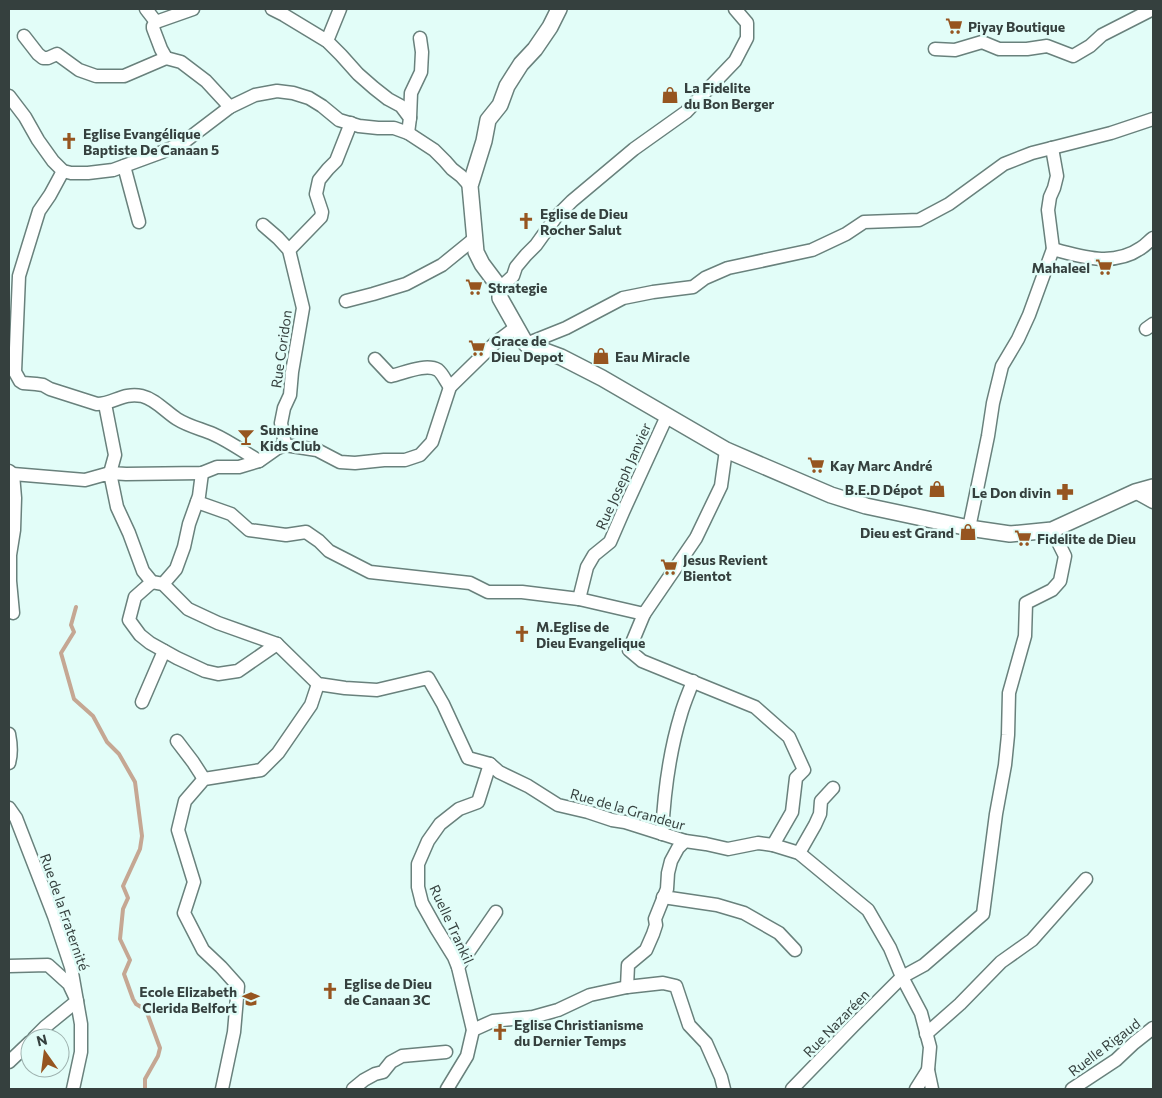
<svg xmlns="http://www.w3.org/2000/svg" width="1162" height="1098" viewBox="0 0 1162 1098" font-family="Commissioner,sans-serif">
<rect width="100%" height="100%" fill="#e2fdf8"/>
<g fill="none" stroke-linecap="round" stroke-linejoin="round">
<!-- stream -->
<path stroke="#c5a793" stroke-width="4" d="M76,607L71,625L74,632L61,653L74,699L93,716L107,742L119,754L135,782L142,836L140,849L123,886L128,898L123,909L120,939L130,960L124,974L133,999L136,1004L146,1010L160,1048L158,1056L145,1079V1089"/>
<!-- minor casing -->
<g stroke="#69817c" stroke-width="15">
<g id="minor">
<path d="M146,9L156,22L193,9"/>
<path d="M272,9L284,15L327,41L341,55L358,74L374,88L388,99L401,106L410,118L408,133"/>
<path d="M156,22L153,26V28L161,49L166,58"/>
<path d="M24,36L38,54L43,58H48L57,54L79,70L96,76H124L166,58L181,62L206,81L230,107"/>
<path d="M327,41L340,9"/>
<path d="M935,49L955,50L982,42L999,49H1027L1047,46L1073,56L1090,46L1102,35L1153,9"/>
<path d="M9,96L25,117L38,140L53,161L63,171L71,173H88L113,170L162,152L184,142L230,107L255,95L277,91L293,93L309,98L322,106L339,120L359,126L378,128H394L408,133L434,150L445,161L452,169L461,176L470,186"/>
<path d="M410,118L411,93L421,72L422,52L420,38"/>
<path d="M1052,148L1057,176L1054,188L1050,197L1048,210L1053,249"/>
<path d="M124,166L139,222"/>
<path d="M63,171L50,195L39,211L19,276L15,372L20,381L23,383L36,384L43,385L50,389L97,404C113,404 123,392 142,396C155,399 166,412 177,419C188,426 201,429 213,434C229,441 244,452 259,461"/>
<path d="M263,225L278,238L289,250L303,308L292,372L290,395L284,408L281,423L285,445L317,450L340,462L355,463L384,460H405L420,455L432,442L450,387L495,343L515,328L513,319"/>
<path d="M289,250L321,217L322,212L316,194L319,180L328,169L336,161L351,123"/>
<path d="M500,288L513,276L516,267L526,255L536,245L556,217L572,201L634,149L686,112L735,61L747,38V23L735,9"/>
<path d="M346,301L373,294L406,284L442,265L474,239"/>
<path d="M1146,329L1153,324"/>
<path d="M526,344L566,328L623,298L653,292L693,287L705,278L728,268L812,250L846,234L864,222L919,220L949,204L1004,164L1032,153L1111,133L1153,119"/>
<path d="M375,359L391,376C404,373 426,363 438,370C443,374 446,382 450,387"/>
<path d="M105,404L115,455L110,473L126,474L202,473L217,467H239L259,461L276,449L285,445"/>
<path d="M9,471L13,474L85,480L110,473L117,507L129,533L143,571L152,582L163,584L188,609L218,623L277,644L318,684L345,688L377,690L428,678L443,704L468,758L490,764L499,772L528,786L558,805L588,812L612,820L625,822L685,841L706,844L728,849L758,843L773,845L799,853L868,910L890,948L902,977L921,1013L930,1047L928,1070L932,1089"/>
<path d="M13,474L15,498L14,530L10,555V581L13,613"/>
<path d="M1135,492L1153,502"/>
<path d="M197,502L231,514L249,530L286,535L306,532L319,541L329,551L370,572L470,583L488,592H522L579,599L644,614L696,538L721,486L726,450"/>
<path d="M969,528L988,436L993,403L1002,366L1018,339L1029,315L1053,249C1081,257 1114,267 1141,248C1146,245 1149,241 1153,238"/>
<path d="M152,582L135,597L129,620L140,635L150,643L177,658L205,671L218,674L238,671L277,644"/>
<path d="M163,584L176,569L184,547L189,524L199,496L202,473"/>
<path d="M579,599L587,567L594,555L610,542L623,512L667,416"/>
<path d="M644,614L629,650L642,661L755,707L789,737L804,770L796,778L792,812L773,845"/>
<path d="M142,702L164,651"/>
<path d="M9,734C11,744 12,753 9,763"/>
<path d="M177,741L193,762L204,779"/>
<path d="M9,808L16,818L54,916L71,967L81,1024V1052L73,1089"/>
<path d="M662,834C664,794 669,753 681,714C684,703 689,692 693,681"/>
<path d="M799,853L815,825L820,814L821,801L833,788"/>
<path d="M663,897L717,905L744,913L779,933L795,950"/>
<path d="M9,966L48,965L69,984L77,1001L45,1027L34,1038"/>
<path d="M458,967L496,912"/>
<path d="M627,987L663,983L676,986L689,1025L706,1043L721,1077L724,1089"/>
<path d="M473,1030L493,1021L533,1017L558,1010L590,995L627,987L628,965L646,950L653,934L656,925L655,919L667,889L668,873L671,861L678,848L685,841"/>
<path d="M926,1034L960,1004L1001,962L1032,940L1086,879"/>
<path d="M9,1062L30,1042"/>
<path d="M222,1089L234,1032L238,986L221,967L203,950L184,913L194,882L178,830L185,801L204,779L261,770L278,753L311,705L318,684"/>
<path d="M353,1089L364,1080L375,1074L383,1072L391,1062L402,1056L446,1052"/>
<path d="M447,1089L467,1056L473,1030L458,967L454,957L436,928L422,903L418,887V864L428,841L440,824L459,809L478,802L490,764"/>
<path d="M792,1089L853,1026L902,977L924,965L983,914L996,814L1005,765L1008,735L1009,693L1025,636L1026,603L1052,590L1060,581L1065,556L1052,530"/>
<path d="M916,1089L928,1070"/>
<path d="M1072,1089L1116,1060L1134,1043L1153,1028"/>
</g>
</g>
<!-- tertiary casing -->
<g stroke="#69817c" stroke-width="18">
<path id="tertiary" d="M559,9L550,27L535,49L521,64L507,86L500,105L488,120L484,141L470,186L476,252L482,264L500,288V298L526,344L561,357L602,378L726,450L831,495L866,506L969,528L1010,534L1052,530L1135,492L1153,487"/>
</g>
<!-- minor -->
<use href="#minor" stroke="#fff" stroke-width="12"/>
<!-- tertiary -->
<use href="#tertiary" stroke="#fff" stroke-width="15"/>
</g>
<!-- icons -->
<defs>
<g id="supermarket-bare" transform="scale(1.35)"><path d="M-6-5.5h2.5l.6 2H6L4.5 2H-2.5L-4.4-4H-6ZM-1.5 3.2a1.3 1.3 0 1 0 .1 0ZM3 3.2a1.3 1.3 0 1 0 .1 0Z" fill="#965520" stroke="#e2fdf8" stroke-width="2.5" paint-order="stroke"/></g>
<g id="shop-bare" transform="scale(1.35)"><path d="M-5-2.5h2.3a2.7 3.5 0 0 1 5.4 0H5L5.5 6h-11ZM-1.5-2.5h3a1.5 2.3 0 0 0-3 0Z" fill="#965520" stroke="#e2fdf8" stroke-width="2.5" paint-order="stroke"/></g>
<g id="church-bare" transform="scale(1.35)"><path d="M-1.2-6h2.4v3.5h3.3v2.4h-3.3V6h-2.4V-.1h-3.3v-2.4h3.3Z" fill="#965520" stroke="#e2fdf8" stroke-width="2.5" paint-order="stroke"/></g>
<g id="bar-bare" transform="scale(1.35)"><path d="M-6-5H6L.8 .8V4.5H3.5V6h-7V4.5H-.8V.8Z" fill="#965520" stroke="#e2fdf8" stroke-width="2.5" paint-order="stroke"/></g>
<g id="pharmacy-bare" transform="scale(1.35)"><path d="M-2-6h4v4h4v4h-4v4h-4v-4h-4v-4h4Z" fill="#965520" stroke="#e2fdf8" stroke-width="2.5" paint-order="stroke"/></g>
<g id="school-bare" transform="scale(1.35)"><path d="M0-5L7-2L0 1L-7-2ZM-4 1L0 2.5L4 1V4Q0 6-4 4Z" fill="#965520" stroke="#e2fdf8" stroke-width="2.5" paint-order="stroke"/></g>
</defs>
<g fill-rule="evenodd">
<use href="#supermarket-bare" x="954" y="26"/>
<use href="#shop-bare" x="670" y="95"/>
<use href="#church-bare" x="69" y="141"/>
<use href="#church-bare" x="526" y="221"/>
<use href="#supermarket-bare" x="1104" y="267"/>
<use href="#supermarket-bare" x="474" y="287"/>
<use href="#supermarket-bare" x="477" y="348"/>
<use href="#shop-bare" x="601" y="356"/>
<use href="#bar-bare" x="246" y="437"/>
<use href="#supermarket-bare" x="816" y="465"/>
<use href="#shop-bare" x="937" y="489"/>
<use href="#pharmacy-bare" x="1065" y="492"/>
<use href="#shop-bare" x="968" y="532"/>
<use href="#supermarket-bare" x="1023" y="538"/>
<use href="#supermarket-bare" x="669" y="567"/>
<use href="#church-bare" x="522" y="634"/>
<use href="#church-bare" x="330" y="991"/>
<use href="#school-bare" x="251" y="999"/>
<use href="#church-bare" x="500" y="1032"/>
</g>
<g text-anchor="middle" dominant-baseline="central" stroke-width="5" stroke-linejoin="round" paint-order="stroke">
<!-- poi labels -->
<g font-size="14" font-weight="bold" fill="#35403e" stroke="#e2fdf8" text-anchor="start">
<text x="968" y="26">Piyay Boutique</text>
<text x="684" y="87">La Fidelite<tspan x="684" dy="16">du Bon Berger</tspan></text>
<text x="83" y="133">Eglise Evangélique<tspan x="83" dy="16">Baptiste De Canaan 5</tspan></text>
<text x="540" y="213">Eglise de Dieu<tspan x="540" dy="16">Rocher Salut</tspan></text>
<text x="1090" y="267" text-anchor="end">Mahaleel</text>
<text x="488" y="287">Strategie</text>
<text x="491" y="340">Grace de<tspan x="491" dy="16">Dieu Depot</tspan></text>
<text x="615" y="356">Eau Miracle</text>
<text x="260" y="429">Sunshine<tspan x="260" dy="16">Kids Club</tspan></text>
<text x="830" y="465">Kay Marc André</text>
<text x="923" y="489" text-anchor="end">B.E.D Dépot</text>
<text x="1051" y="492" text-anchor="end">Le Don divin</text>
<text x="954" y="532" text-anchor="end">Dieu est Grand</text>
<text x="1037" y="538">Fidelite de Dieu</text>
<text x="683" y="559">Jesus Revient<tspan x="683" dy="16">Bientot</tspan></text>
<text x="536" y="626">M.Eglise de<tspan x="536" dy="16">Dieu Evangelique</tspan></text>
<text x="344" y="983">Eglise de Dieu<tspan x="344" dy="16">de Canaan 3C</tspan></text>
<text x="237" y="991" text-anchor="end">Ecole Elizabeth<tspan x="237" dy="16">Clerida Belfort</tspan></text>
<text x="514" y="1024">Eglise Christianisme<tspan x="514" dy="16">du Dernier Temps</tspan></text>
</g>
<!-- street labels -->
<g font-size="14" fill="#35403e" stroke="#e2fdf8">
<text transform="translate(281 349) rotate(-82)">Rue Coridon</text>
<text transform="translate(623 476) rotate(-66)">Rue Joseph Janvier</text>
<text transform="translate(628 809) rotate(16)">Rue de la Grandeur</text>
<text transform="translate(65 912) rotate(71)">Rue de la Fraternité</text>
<text transform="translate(452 924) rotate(65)">Ruelle Trankil</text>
<text transform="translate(836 1023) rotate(-46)">Rue Nazaréen</text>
<text transform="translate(1104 1047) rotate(-37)">Ruelle Rigaud</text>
</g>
</g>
<!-- border -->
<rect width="1162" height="1098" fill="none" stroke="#35403e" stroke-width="20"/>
<!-- north arrow -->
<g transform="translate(45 1053) rotate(346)"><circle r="24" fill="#e2fdf8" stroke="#9db1ae"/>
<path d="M0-4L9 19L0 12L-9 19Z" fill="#965520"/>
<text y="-8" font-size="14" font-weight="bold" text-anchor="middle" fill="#35403e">N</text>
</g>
</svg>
